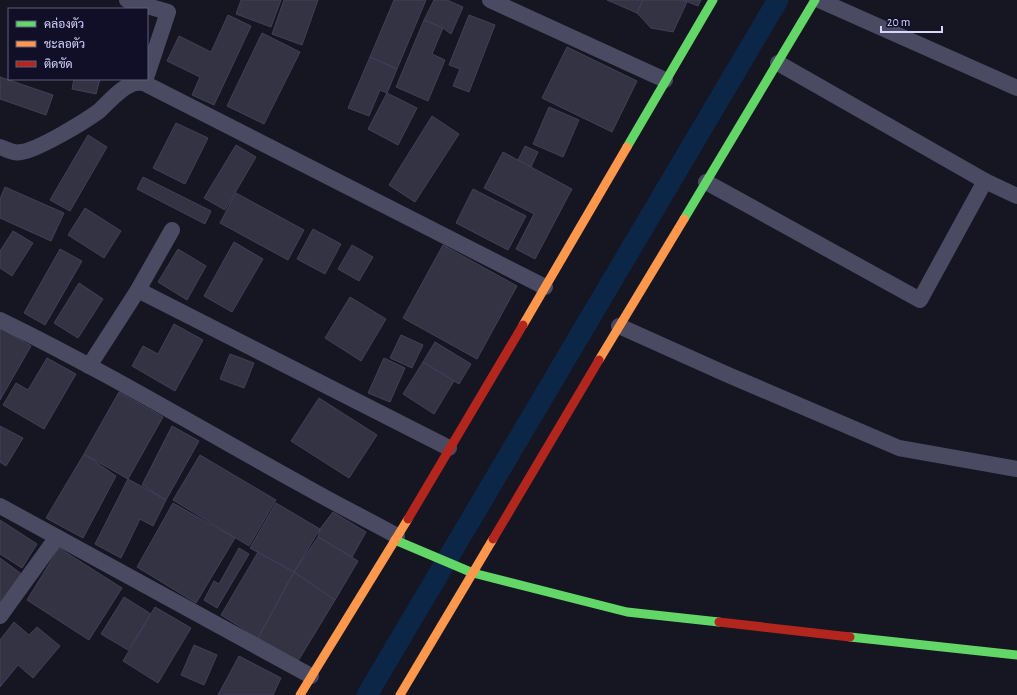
<svg xmlns="http://www.w3.org/2000/svg" width="1017" height="695" viewBox="0 0 1017 695" font-family="'Alegreya Sans',Sarabun,sans-serif">
<rect width="100%" height="100%" fill="#161522"/>
<g fill="none" stroke-linecap="round" stroke-linejoin="round">
<!-- canal -->
<path stroke="#0c2647" stroke-width="21" d="M367,695L778,0"/>
</g>
<!-- building -->
<g fill="#343344" stroke="#424056">
<path d="M241,0H281L271,27L236,14Z"/>
<path d="M284,0H318L302,45L272,34Z"/>
<path d="M394,0H426L397,69L370,57Z"/>
<path d="M434,0H447L463,7L451,34L443,28L424,20Z"/>
<path d="M607,0H643L637,13Z"/>
<path d="M643,0H683L687,2L673,32L651,28L637,13Z"/>
<path d="M683,0H701L698,6Z"/>
<path d="M228,15L251,26L214,105L192,95L200,77L167,61L179,36L211,52Z"/>
<path d="M469,15L495,25L469,92L453,86L460,69L449,65Z"/>
<path d="M424,20L443,28L432,54L445,60L428,101L396,87Z"/>
<path d="M262,33L300,52L264,124L227,106Z"/>
<path d="M567,47L637,81L612,132L542,98Z"/>
<path d="M370,57L397,69L387,93L380,90L369,116L348,108Z"/>
<path d="M0,77L53,95L46,115L0,99Z"/>
<path d="M74,79H100L96,94L72,89Z"/>
<path d="M387,93L417,108L398,145L368,129Z"/>
<path d="M549,107L579,120L563,157L533,144Z"/>
<path d="M432,116L459,134L415,202L389,185Z"/>
<path d="M176,123L208,138L185,184L153,168Z"/>
<path d="M88,135L107,147L70,211L50,200Z"/>
<path d="M236,145L256,157L225,210L204,198Z"/>
<path d="M525,146L538,152L531,167L518,160Z"/>
<path d="M503,152L572,189L535,259L516,249L534,214L484,188Z"/>
<path d="M143,177L211,211L205,224L137,189Z"/>
<path d="M5,187L64,213L51,241L0,218V199Z"/>
<path d="M473,189L526,216L508,250L456,223Z"/>
<path d="M236,193L304,230L288,260L220,223Z"/>
<path d="M85,208L121,231L104,258L68,235Z"/>
<path d="M313,229L341,244L325,274L297,259Z"/>
<path d="M13,231L33,243L12,276L0,268V251Z"/>
<path d="M234,242L263,259L232,312L204,296Z"/>
<path d="M352,245L373,257L359,281L338,269Z"/>
<path d="M443,245L517,286L477,359L403,318Z"/>
<path d="M60,249L82,261L45,325L24,313Z"/>
<path d="M178,249L206,266L187,300L158,282Z"/>
<path d="M79,283L103,299L78,338L54,323Z"/>
<path d="M350,297L386,319L361,361L325,338Z"/>
<path d="M174,324L203,340L175,391L132,366L143,346L158,354Z"/>
<path d="M0,328L31,346L0,400Z"/>
<path d="M401,335L423,345L412,368L390,358Z"/>
<path d="M435,342L471,364L459,384L423,362Z"/>
<path d="M230,354L254,363L244,388L220,379Z"/>
<path d="M47,358L76,374L44,429L3,405L16,383L28,390Z"/>
<path d="M384,358L405,368L390,402L368,393Z"/>
<path d="M423,362L454,381L434,414L403,394Z"/>
<path d="M119,392L163,417L128,479L84,454Z"/>
<path d="M319,398L377,435L349,478L291,441Z"/>
<path d="M0,426L23,438L6,466L0,462Z"/>
<path d="M172,426L199,441L166,500L142,485Z"/>
<path d="M84,454L116,476L83,538L46,518Z"/>
<path d="M200,455L276,500L249,546L173,500Z"/>
<path d="M128,479L166,500L153,526L140,519L121,558L95,544Z"/>
<path d="M173,503L235,538L196,603L137,567Z"/>
<path d="M276,503L320,529L294,572L250,548Z"/>
<path d="M333,512L366,532L352,557L318,537L320,529Z"/>
<path d="M0,520L37,544L22,568L0,554Z"/>
<path d="M318,537L358,561L335,600L294,572Z"/>
<path d="M59,548L122,588L89,640L27,600Z"/>
<path d="M239,548L249,554L217,608L204,600L214,581L219,584Z"/>
<path d="M258,552L294,572L258,638L221,615Z"/>
<path d="M0,558L23,575L2,604L0,602Z"/>
<path d="M294,572L335,600L298,661L258,638Z"/>
<path d="M124,597L151,614L128,650L101,634Z"/>
<path d="M155,607L191,628L158,683L123,661Z"/>
<path d="M14,622L29,635L37,627L60,646L33,678L18,665L0,687V640Z"/>
<path d="M194,645L217,655L204,685L181,675Z"/>
<path d="M239,656L281,678L273,695H218Z"/>
</g>
<g fill="none" stroke-linecap="round" stroke-linejoin="round">
<!-- street -->
<g stroke="#4a4b63" stroke-width="16">
<path d="M127,0L168,12L147,75"/>
<path d="M490,0L665,80"/>
<path d="M819,0L1017,88"/>
<path d="M778,63L985,181L1017,196"/>
<path d="M146,79L144,83L545,287"/>
<path d="M0,147C6,149 14,154 21,152C38,150 84,122 99,111C109,102 119,89 132,84C136,82 140,83 144,83"/>
<path d="M706,182L920,300L985,181"/>
<path d="M138,290L449,448"/>
<path d="M0,320C105,371 204,431 306,487C336,504 366,519 397,536"/>
<path d="M619,326L726,374L899,448L1017,469"/>
<path d="M89,366L138,290L172,230"/>
<path d="M0,506L311,676"/>
<path d="M0,616L57,537"/>
</g>
<!-- fast -->
<g stroke="#63d668" stroke-width="9">
<path d="M627,147L713,0"/>
<path d="M684,219L815,0"/>
<path d="M395,540L473,573L627,612L719,622"/>
<path d="M850,637L1017,655"/>
</g>
<!-- slow -->
<g stroke="#ff974d" stroke-width="9">
<path d="M523,325L627,147"/>
<path d="M599,360L684,219"/>
<path d="M300,695L408,519"/>
<path d="M400,695L493,539"/>
</g>
<!-- jam -->
<g stroke="#b3261e" stroke-width="9">
<path d="M408,519L523,325"/>
<path d="M493,539L599,360"/>
<path d="M719,622L850,637"/>
</g>
</g>
<!-- legend -->
<rect x="8" y="8" width="140" height="72" fill="#110f28" stroke="#605f7e"/>
<rect x="16" y="21" width="20" height="6" fill="#63d668" stroke="#605f7e"/>
<text x="44" y="28" font-size="12" fill="#d7d6ff">คล่องตัว</text>
<rect x="16" y="41" width="20" height="6" fill="#ff974d" stroke="#605f7e"/>
<text x="44" y="48" font-size="12" fill="#d7d6ff">ชะลอตัว</text>
<rect x="16" y="61" width="20" height="6" fill="#b3261e" stroke="#605f7e"/>
<text x="44" y="68" font-size="12" fill="#d7d6ff">ติดขัด</text>
<!-- scale -->
<path d="M881 26v6h61v-6" fill="none" stroke="#d7d6ff" stroke-width="2"/>
<text x="887" y="26" font-size="12" fill="#d7d6ff" stroke="#110f28" stroke-width="3" paint-order="stroke">20 m</text>
</svg>
